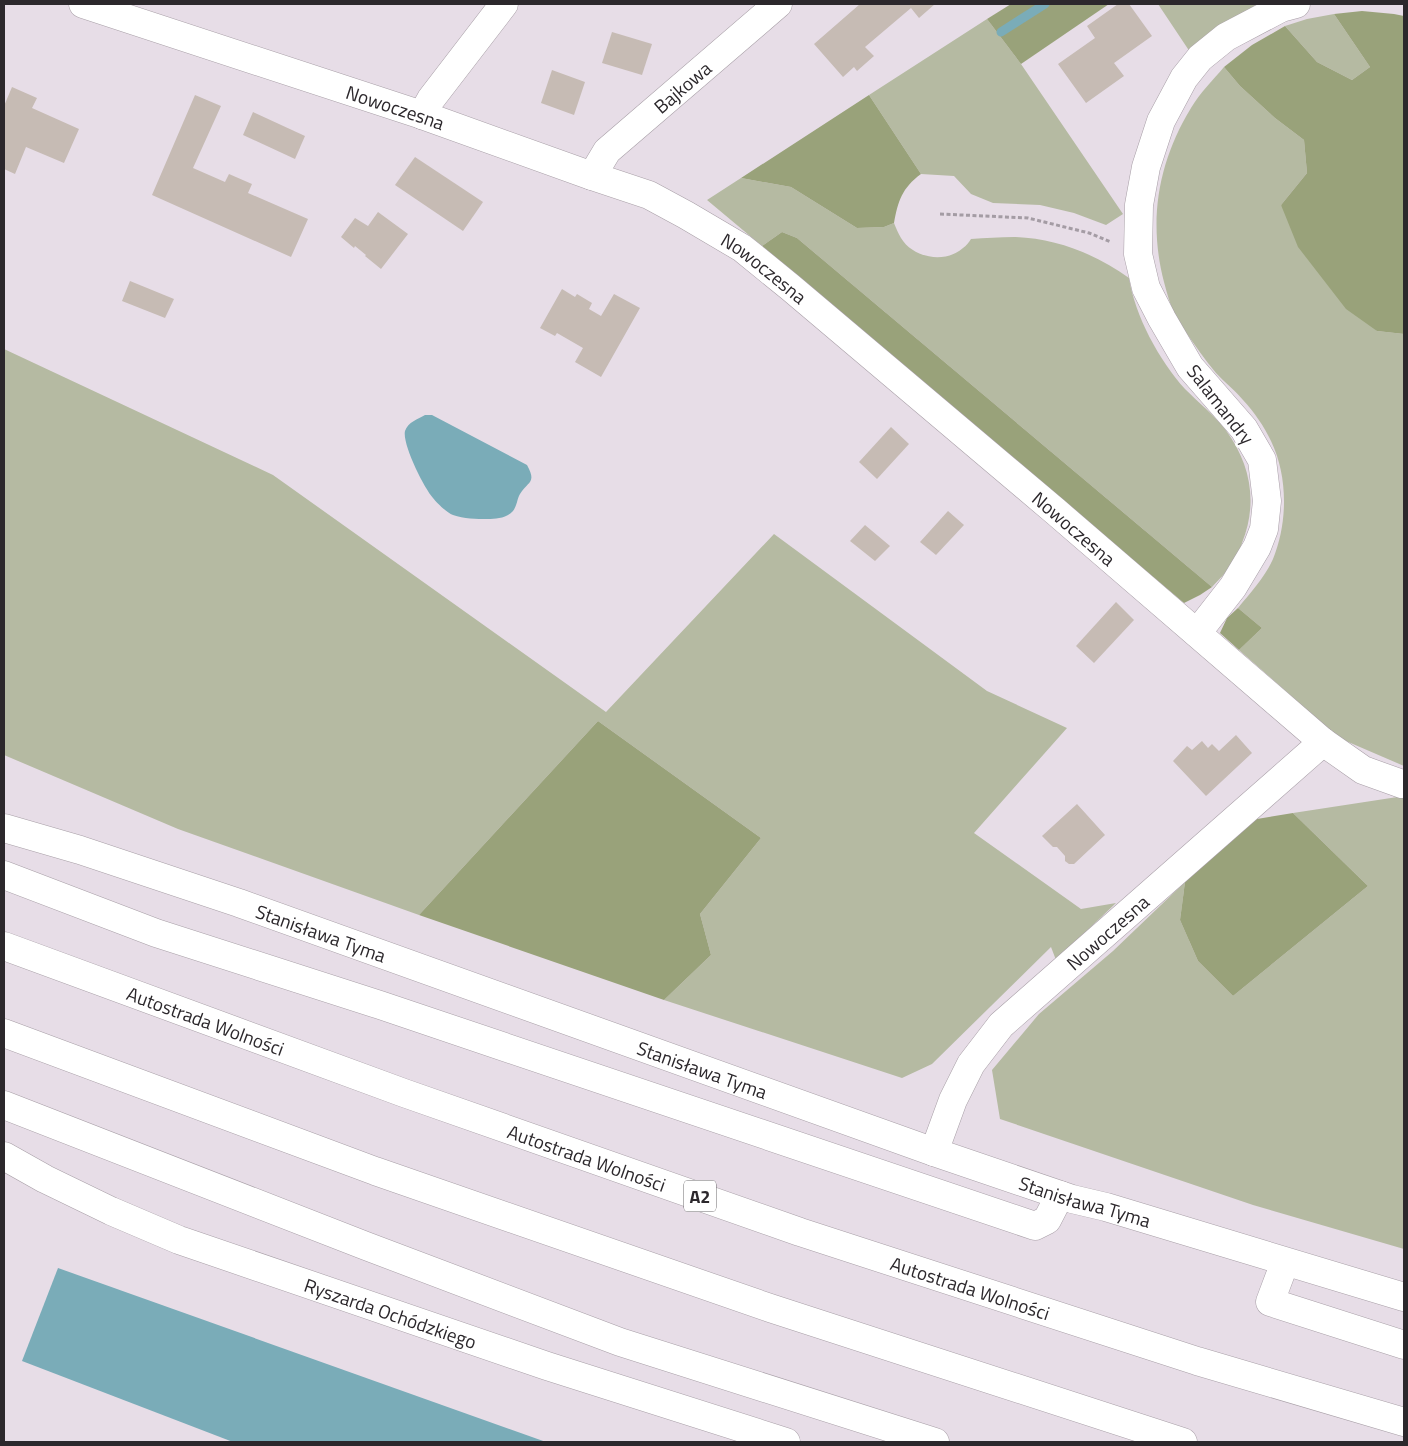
<svg xmlns="http://www.w3.org/2000/svg" width="1408" height="1446" viewBox="0 0 1408 1446" font-family="'Titillium Web',sans-serif">
<rect width="100%" height="100%" fill="#e7dde7"/>
<!-- green -->
<g fill="#b5baa2">
<path d="M1158,4H1257L1218,30L1192,55Z"/>
<path d="M1334,14L1370,67L1352,80L1317,62L1285,26L1307,19Z"/>
<path d="M987,19L1021,64L1123,214L1106,225L1074,213L1040,205L993,203L971,194L954,176L921,174L869,95Z"/>
<path d="M1224,67L1240,86L1275,118L1304,140L1307,173L1281,205L1377,331L1404,334V766L1339,738L1239,650L1262,628L1238,608C1251,592 1265,577 1273,559C1288,522 1288,476 1271,441C1264,426 1254,412 1243,400C1235,390 1225,383 1216,373C1205,360 1195,345 1185,331C1182,326 1177,320 1175,315C1170,305 1167,293 1164,282C1148,221 1158,162 1191,108C1200,93 1213,80 1224,67Z"/>
<path d="M741,178L791,187L857,228L884,227L894,223C896,228 898,233 901,238C913,258 945,264 963,248C966,246 969,242 971,239C985,238 1000,237 1014,237C1055,238 1096,254 1129,278C1135,316 1159,360 1185,389C1198,402 1213,414 1225,429C1251,464 1258,503 1242,543C1240,549 1238,556 1235,561C1229,570 1220,578 1212,587L797,238L782,232L762,246L707,200Z"/>
<path d="M4,349L273,475L606,712L774,534L987,691L1067,728L974,833L1081,909L1116,903L1056,960L1051,947L932,1064L902,1078L664,1000L711,955L700,914L761,838L598,721L419,915L178,829L4,755Z"/>
<path d="M1404,796V1249L1253,1205L1000,1119L992,1070L1039,1014L1113,951L1185,882L1180,920L1198,961L1233,996L1368,886L1293,813Z"/>
</g>
<!-- forest -->
<g fill="#99a27a">
<path d="M1011,4H1109L1021,64L987,19Z"/>
<path d="M1362,11L1394,14L1404,16V334L1377,331L1346,309L1298,247L1281,205L1307,173L1304,140L1275,118L1240,86L1224,67L1252,45L1285,26L1317,62L1352,80L1370,67L1334,14Z"/>
<path d="M869,95L921,174C902,188 898,201 894,223L884,227L857,228L791,187L741,178Z"/>
<path d="M782,232L797,238L1212,587L1200,595L1184,603L762,246Z"/>
<path d="M1238,608L1262,628L1239,650L1220,633L1227,618Z"/>
<path d="M598,721L761,838L700,914L711,955L664,1000L419,915Z"/>
<path d="M1293,813L1368,886L1233,996L1198,961L1180,920L1185,882L1251,820Z"/>
</g>
<!-- water -->
<g fill="#7aacb8">
<path d="M425,415H432L527,465C537,483 528,481 520,494C517,499 517,506 513,511C507,518 496,519 488,519C476,519 464,519 453,515C447,513 437,503 433,498C424,488 402,444 405,431C408,422 418,419 425,415Z"/>
<path d="M58,1268L546,1442H233L22,1361Z"/>
</g>
<g fill="none" stroke-linecap="round" stroke-linejoin="round">
<!-- stream -->
<path stroke="#7aacb8" stroke-width="9" d="M1001,32L1045,4"/>
</g>
<!-- building -->
<g fill="#c6bbb4">
<path d="M860,4H935L919,18L911,8L865,47L874,56L857,71L854,67L843,77L814,44Z"/>
<path d="M1118,4H1129L1152,36L1114,63L1124,76L1086,103L1058,64L1095,38L1087,26Z"/>
<path d="M612,32L652,44L642,75L602,63Z"/>
<path d="M552,70L585,82L574,115L541,103Z"/>
<path d="M12,87L37,98L32,108L79,129L64,163L26,147L15,174L4,169V106Z"/>
<path d="M195,95L221,106L193,168L225,182L229,174L252,184L248,193L308,219L291,257L152,195Z"/>
<path d="M253,112L305,136L295,159L243,135Z"/>
<path d="M415,157L483,202L463,231L395,185Z"/>
<path d="M378,212L408,234L381,269L365,256L366,255L355,246L354,248L341,237L355,218L368,226Z"/>
<path d="M130,281L174,299L165,318L122,301Z"/>
<path d="M562,289L575,297L577,294L592,303L589,309L601,316L614,294L640,308L601,377L575,362L583,348L557,333L555,336L540,328Z"/>
<path d="M891,427L909,444L877,479L859,462Z"/>
<path d="M948,511L964,525L936,555L920,542Z"/>
<path d="M865,525L890,546L875,561L850,541Z"/>
<path d="M1116,602L1134,620L1094,663L1076,646Z"/>
<path d="M1236,735L1252,753L1206,796L1173,761L1187,746L1192,750L1202,741L1208,748L1212,744L1219,751Z"/>
<path d="M1077,804L1105,835L1074,864H1069L1065,861V856L1057,847H1053L1042,836Z"/>
</g>
<g fill="none" stroke-linecap="round" stroke-linejoin="round">
<!-- minor casing -->
<g stroke="#a89fa7" stroke-width="29">
<g id="minor">
<path id="s1" d="M83,4L422,115L592,176L649,195L686,215L742,248L790,287L1055,511L1323,742L1363,770L1402,784"/>
<path d="M422,115L431,99L504,4"/>
<path id="s2" d="M592,176L607,151L778,4"/>
<path d="M1197,633L1233,587L1257,547L1264,529L1267,501L1262,460L1244,429L1190,367L1162,319L1146,288L1138,254L1139,205L1146,167L1161,121L1184,78L1200,58L1226,37L1281,8L1296,4"/>
<path id="s3" d="M4,828L80,850L239,903L934,1152L1072,1199L1106,1207L1404,1297"/>
<path d="M4,875L156,933L380,1005L1035,1226L1047,1220L1060,1195"/>
<path d="M4,1105L366,1246L620,1342L935,1442"/>
<path id="s4" d="M934,1152L953,1100L971,1064L1001,1025L1323,742"/>
<path id="s5" d="M4,1156L45,1179L111,1211L179,1240L547,1366L786,1442"/>
<path d="M1285,1262L1270,1302L1404,1345"/>
</g>
</g>
<!-- highway casing -->
<g stroke="#a89fa7" stroke-width="29">
<g id="highway">
<path id="s6" d="M4,946L404,1093L800,1232L1197,1361L1404,1422"/>
<path d="M4,1033L375,1171L770,1308L1183,1442"/>
</g>
</g>
<!-- path -->
<path stroke="#a49ca4" stroke-width="3" stroke-dasharray="4 2.5" stroke-linecap="butt" d="M940,214L1028,218L1089,233L1111,242"/>
<!-- minor -->
<use href="#minor" stroke="#fff" stroke-width="28"/>
<!-- highway -->
<use href="#highway" stroke="#fff" stroke-width="28"/>
</g>
<g text-anchor="middle" dominant-baseline="central" stroke-width="5" stroke-linejoin="round" paint-order="stroke">
<!-- shield labels -->
<rect fill="#fff" stroke="#6b686b" stroke-width="1" x="684" y="1180.5" width="32" height="31" rx="4"/>
<g font-size="18" font-weight="bold" fill="#2c282c">
<text x="700" y="1196">A2</text>
</g>
<!-- street labels -->
<g font-size="19" fill="#2c282c" stroke="#fff">
<text stroke="none"><textPath href="#s2" startOffset="128">Bajkowa</textPath></text>
<text stroke="none"><textPath href="#s1" startOffset="329">Nowoczesna</textPath></text>
<text stroke="none"><textPath href="#s1" startOffset="734">Nowoczesna</textPath></text>
<text transform="translate(1221 404) rotate(52)">Salamandry</text>
<text stroke="none"><textPath href="#s1" startOffset="1139">Nowoczesna</textPath></text>
<text stroke="none"><textPath href="#s4" startOffset="286">Nowoczesna</textPath></text>
<text stroke="none"><textPath href="#s3" startOffset="334">Stanisława Tyma</textPath></text>
<text stroke="none"><textPath href="#s6" startOffset="215">Autostrada Wolności</textPath></text>
<text stroke="none"><textPath href="#s3" startOffset="739">Stanisława Tyma</textPath></text>
<text stroke="none"><textPath href="#s6" startOffset="620">Autostrada Wolności</textPath></text>
<text stroke="none"><textPath href="#s3" startOffset="1144">Stanisława Tyma</textPath></text>
<text stroke="none"><textPath href="#s6" startOffset="1025">Autostrada Wolności</textPath></text>
<text stroke="none"><textPath href="#s5" startOffset="418">Ryszarda Ochódzkiego</textPath></text>
</g>
</g>
<!-- border -->
<rect width="1408" height="1446" fill="none" stroke="#2c282c" stroke-width="10"/>
</svg>
